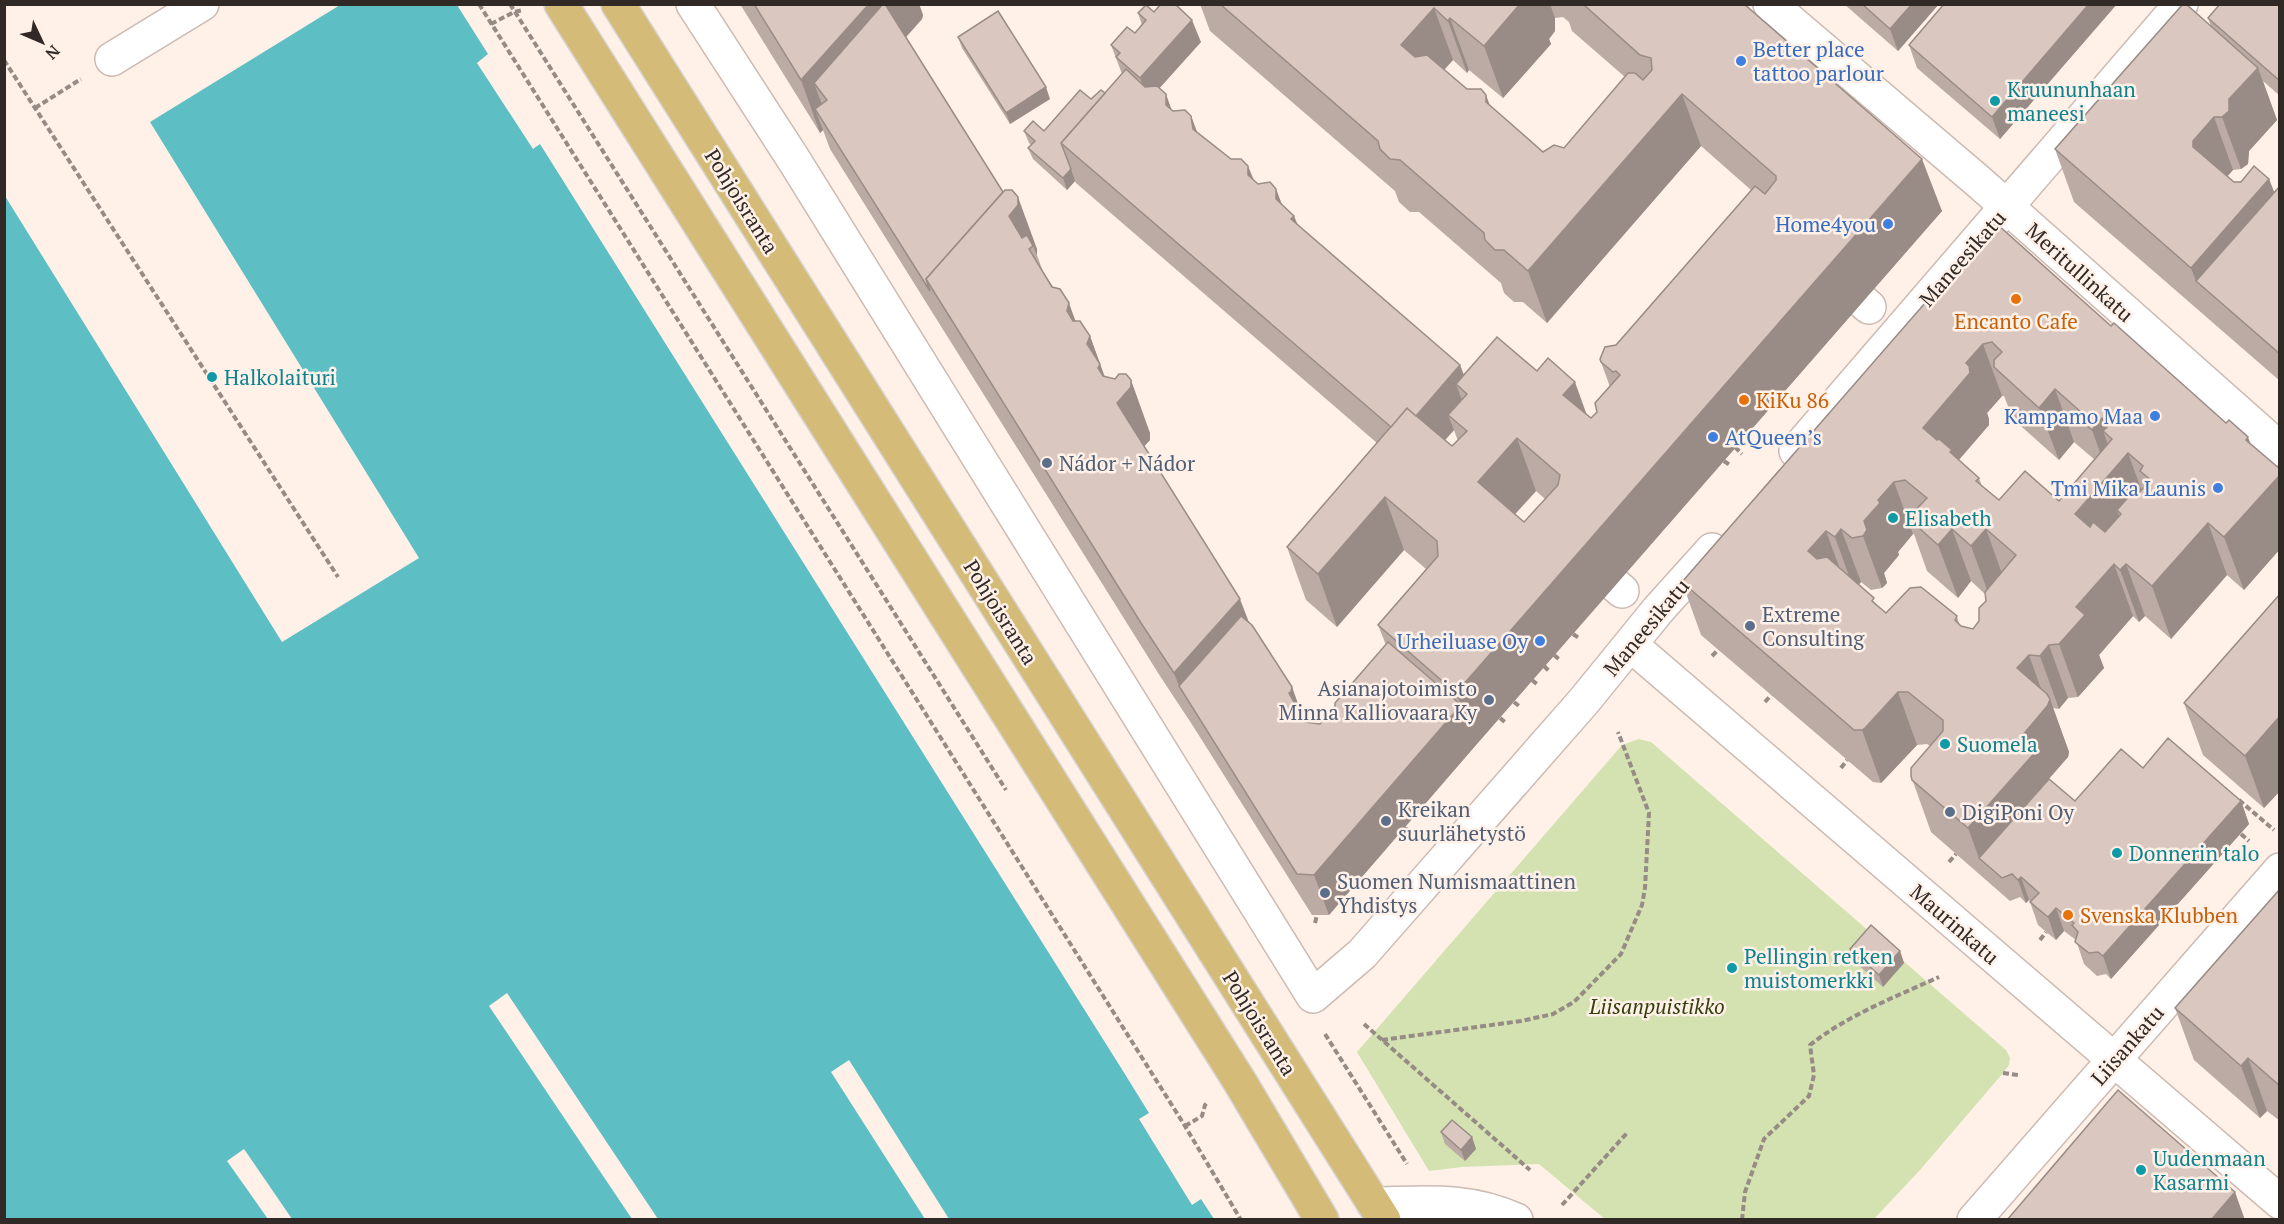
<svg xmlns="http://www.w3.org/2000/svg" width="2284" height="1224" viewBox="0 0 2284 1224" font-family="'PT Serif',serif">
<rect width="100%" height="100%" fill="#fff0e8"/>
<!-- green -->
<path fill="#d3e2b0" d="M1639,739L1651,742L2006,1050L2010,1058L2009,1065L2003,1073L1920,1170L1874,1219L1606,1220L1539,1164L1462,1167L1429,1171L1357,1052L1622,745Z"/>
<!-- water -->
<path fill="#5dbfc3" d="M5,5H457L488,54L477,63L533,149L540,144L1123,1071L1149,1113L1139,1119L1192,1205L1201,1199L1214,1219L5,1220Z"/>
<!-- pier -->
<g fill="#fff0e8">
<path d="M5,5H340L150,122L419,558L282,642L5,196Z"/>
<path d="M507,993L658,1219H632L489,1006Z"/>
<path d="M849,1060L949,1219H925L831,1072Z"/>
<path d="M244,1149L292,1219H268L227,1161Z"/>
</g>
<g fill="none" stroke-linecap="round" stroke-linejoin="round">
<!-- minor casing -->
<g stroke="#cdbbb2" stroke-width="36">
<g id="minor">
<path d="M693,4L794,160L1313,996L1362,954L1584,701L1658,610L1712,550"/>
<path d="M1770,4L1979,182L2280,449"/>
<path d="M112,59L202,4"/>
<path d="M1862,301L1869,307"/>
<path d="M1796,451L2181,4"/>
<path d="M1615,585L1622,591"/>
<path d="M1631,645L2280,1202"/>
<path d="M1374,1204C1426,1203 1467,1198 1516,1220"/>
<path d="M1974,1220L2280,870"/>
</g>
</g>
<!-- major casing -->
<g stroke="#d6d4d3" stroke-width="36">
<g id="major">
<path d="M561,4L1240,1082L1322,1220"/>
<path d="M618,4L1384,1220"/>
</g>
</g>
<!-- path -->
<g stroke="#968b85" stroke-width="4" stroke-dasharray="6 3" stroke-linecap="butt">
<path d="M479,4L1185,1126L1241,1220"/>
<path d="M510,4L1006,790"/>
<path d="M491,24L514,12L523,10"/>
<path d="M4,60L338,577"/>
<path d="M35,108L81,79"/>
<path d="M1735,447L1742,454"/>
<path d="M1724,461L1731,466"/>
<path d="M1573,634L1579,638"/>
<path d="M1554,655L1560,660"/>
<path d="M1712,656L1719,649"/>
<path d="M1544,666L1550,672"/>
<path d="M1532,680L1538,685"/>
<path d="M1514,702L1519,706"/>
<path d="M1765,702L1771,695"/>
<path d="M1500,718L1506,723"/>
<path d="M1841,768L1847,760"/>
<path d="M2239,800L2274,830"/>
<path d="M1424,805L1429,811"/>
<path d="M1403,828L1411,831"/>
<path d="M2241,834L2249,841"/>
<path d="M1949,862L1956,854"/>
<path d="M1315,923L1317,915"/>
<path d="M2040,940L2046,932"/>
<path d="M1364,1024L1530,1170"/>
<path d="M1325,1034L1407,1164"/>
<path d="M1382,1040L1521,1021L1553,1014L1574,1002L1621,954L1642,905L1645,888L1649,813L1618,732"/>
<path d="M2003,1073L2018,1075"/>
<path d="M1185,1126L1202,1116L1205,1105L1208,1102"/>
<path d="M1562,1205L1627,1133"/>
<path d="M1742,1220L1745,1192L1764,1139L1809,1096L1814,1075L1810,1045C1848,1015 1895,997 1939,977"/>
</g>
<!-- minor -->
<use href="#minor" stroke="#fff" stroke-width="33"/>
<!-- major -->
<use href="#major" stroke="#d4bc78" stroke-width="33"/>
</g>
<!-- wall -->
<g fill="#bbaba4" fill-rule="evenodd">
<path d="M740,4H919L923,15L922,19L906,37L1037,249V255L1043,272L1076,321L1090,336L1104,376L1150,433V440L1144,446L1249,623L1292,687L1303,717L1305,722L1320,724L1335,707L1386,645L1378,625L1426,569L1404,550L1337,627L1306,600L1287,547L1377,443L1076,183L1075,181L1067,190L1033,159L1028,148L1031,145L1029,143L1024,131H1044L1091,99L1105,93L1122,74L1111,45L1135,33L1142,25L1138,13L1154,12L1201,42L1159,88L1172,110L1173,111L1191,116L1197,132L1231,159L1248,166L1254,180L1258,184L1276,189L1282,205L1294,216L1298,225L1460,365L1464,375L1587,415L1591,418L1597,412L1610,387L1601,362L1751,190L1701,146L1547,323L1523,302H1514L1504,293L1501,283L1419,212H1410L1399,202L1395,191L1210,31L1200,4H1744L1942,211L1476,745L1329,915H1312L1193,726L1160,676L830,149L823,130L820,133ZM1563,17L1569,22L1572,31L1625,77L1564,148L1543,152L1490,106L1467,89L1444,69L1453,60L1467,73L1469,70L1503,98L1551,44L1549,39L1555,31V18ZM1454,430L1458,441L1452,446L1445,440ZM1536,491L1545,499L1524,522L1515,514Z"/>
<path d="M1844,4H1939L1898,51Z"/>
<path d="M1944,4H2117L2000,139L1917,68L1909,45Z"/>
<path d="M2280,4V96L2263,81L2277,120L2249,151L2248,164L2241,169L2233,170L2227,176L2234,182L2269,179L2274,192L2280,186V381L2074,202L2055,149L2211,26L2208,18Z"/>
<path d="M958,37L1050,99L1010,124L962,48Z"/>
<path d="M1993,225L2280,469V549L2244,590L2227,575L2171,639L2145,616L2139,622L2133,616L2099,655L2104,668L2078,697L2068,698L2059,709L2053,708L2069,752L2068,757L2049,779L2075,801L2143,768L2241,801L2249,824L2111,979L2106,974L2097,976L2084,964L2076,940L2064,931L2056,940L2038,925L2030,902H2031L2029,900L2026,903L2020,897L2010,901L1931,832L1911,776L1930,746L1927,744L1917,745L1884,780L1881,783L1873,782L1701,635L1682,582ZM2002,396H2004L2013,419L2059,460L2074,442L2095,460L2059,501L1999,500L1982,486L1979,478L1959,460L1989,425V419L1987,413ZM1913,534H1914L1927,571L1958,598L1971,581L1985,594L1986,601L1979,621L1973,629L1961,626L1959,624L1957,616L1886,613L1876,604L1858,585L1861,582L1871,590L1882,588L1887,583L1884,573L1899,555L1898,552Z"/>
<path d="M2280,594V791L2264,808L2203,755L2184,703Z"/>
<path d="M2280,889V1121L2267,1111L2260,1118L2194,1060L2175,1008Z"/>
<path d="M1850,949L1900,951L1904,963L1883,987L1854,961Z"/>
<path d="M1441,1132L1472,1137L1476,1149L1465,1161L1445,1144Z"/>
</g>
<!-- shaded-wall -->
<g fill="#998b86">
<path d="M869,4H919L923,15L922,19L834,118L827,100L814,83L829,123L815,109L823,130L820,133L801,80Z"/>
<path d="M1520,4H1550L1555,18V31L1549,39L1551,44L1503,98L1484,46Z"/>
<path d="M1912,4H1939L1898,51L1890,29Z"/>
<path d="M2089,4H2117L2000,139L1992,117Z"/>
<path d="M1434,8L1453,60L1420,97L1401,45Z"/>
<path d="M1450,18L1469,70L1467,73L1448,21Z"/>
<path d="M1192,20L1201,42L1148,101L1140,78Z"/>
<path d="M2258,68L2277,120L2249,151L2248,164L2241,169L2222,117L2229,99Z"/>
<path d="M1046,87L1050,99L1010,124L1006,113Z"/>
<path d="M1166,94L1180,134L1166,105Z"/>
<path d="M1682,94L1701,146L1547,323L1528,271Z"/>
<path d="M1486,95L1506,148L1486,102Z"/>
<path d="M1191,116L1206,156L1193,129Z"/>
<path d="M2214,117L2233,170L2212,194L2193,147V141Z"/>
<path d="M1922,159L1942,211L1476,745L1329,915L1314,875L1461,705L1456,693Z"/>
<path d="M1248,166L1263,206L1248,175Z"/>
<path d="M1071,169L1075,181L1067,190L1063,178Z"/>
<path d="M2269,179L2280,207L2196,281L2191,268Z"/>
<path d="M1276,189L1291,229L1276,199Z"/>
<path d="M1018,197L1037,249V255L1033,246L1029,249L953,323Z"/>
<path d="M1294,216L1309,256L1291,219Z"/>
<path d="M1069,303L1088,356L1067,311Z"/>
<path d="M1090,336L1119,416L1087,344Z"/>
<path d="M1983,344L2002,396L1987,413L1989,419V425L1956,463L1923,428L1966,363Z"/>
<path d="M1460,365L1475,405L1467,394L1456,384L1467,414L1448,415L1454,430L1414,475L1400,435Z"/>
<path d="M1131,380L1150,433V440L1136,455L1117,403Z"/>
<path d="M1575,382L1594,435L1563,395Z"/>
<path d="M2055,389L2074,442L2059,460L2039,408Z"/>
<path d="M2102,418L2109,436L2103,431L2116,466L2128,453L2147,505L2117,510L2125,531L2094,567L2075,514L2108,475L2092,430Z"/>
<path d="M2248,437L2267,489L2280,475V549L2244,590L2224,537L2246,440Z"/>
<path d="M1517,438L1536,491L1497,534L1478,482Z"/>
<path d="M1894,482L1913,534L1898,552L1899,555L1884,573L1887,583L1882,588L1863,536L1864,521L1878,500Z"/>
<path d="M1385,497L1404,550L1337,627L1318,574Z"/>
<path d="M2208,523L2227,575L2171,639L2152,586Z"/>
<path d="M1841,529L1861,582L1854,590L1835,537Z"/>
<path d="M1952,529L1971,581L1958,598L1938,545Z"/>
<path d="M1986,529L2005,582L1990,598L1971,546Z"/>
<path d="M1826,531L1845,583L1808,551Z"/>
<path d="M2114,564L2133,616L2099,655L2104,668L2078,697L2059,644L2076,607Z"/>
<path d="M2126,564L2145,616L2139,622L2120,570Z"/>
<path d="M1240,599L1260,651L1179,686L1174,673Z"/>
<path d="M2049,645L2068,698L2059,709L2040,656Z"/>
<path d="M2029,655L2047,706L2050,699L2069,752L2068,757L1979,858L1968,828L2022,736L2017,668Z"/>
<path d="M1292,687L1306,728L1289,693Z"/>
<path d="M1898,692L1917,745L1884,780L1881,783L1862,730Z"/>
<path d="M2280,716V791L2264,808L2245,756Z"/>
<path d="M2241,801L2249,824L2111,979L2103,956Z"/>
<path d="M2021,877L2029,900L2026,903L2018,880Z"/>
<path d="M2056,908L2064,931L2056,940L2048,917Z"/>
<path d="M1900,951L1904,963L1883,987L1879,975Z"/>
<path d="M2248,1058L2267,1111L2260,1118L2241,1066Z"/>
<path d="M1472,1137L1476,1149L1465,1161L1461,1150Z"/>
<path d="M2235,1192L2245,1220H2211Z"/>
</g>
<!-- building -->
<g fill="#dac7bf" stroke="#998b86" stroke-width="1.5" fill-rule="evenodd">
<path d="M754,4H869L801,80Z"/>
<path d="M883,4H885L1003,192L926,279L930,291L815,109L827,100L814,83Z"/>
<path d="M1161,4H1175L1192,20L1140,78L1116,57L1120,53L1111,45L1127,27L1135,33L1146,20L1138,13L1146,5L1154,12Z"/>
<path d="M1220,4H1520L1484,46L1450,18L1448,21L1434,8L1401,45L1415,57L1427,55L1467,89H1481L1486,95V102L1543,152L1554,145L1564,148L1628,73H1635L1643,80L1652,70L1651,58L1640,55L1583,4H1744L1922,159L1456,693L1378,625L1438,556L1437,541L1385,497L1318,574L1287,547L1407,408L1452,446L1467,431L1448,415L1467,394L1456,384L1497,337L1537,371L1548,358L1575,382L1563,395L1591,418L1597,412L1595,403L1620,375L1616,371L1613,372L1601,362L1600,359L1605,347L1616,345L1755,186L1765,194L1776,180V176L1682,94L1528,271L1504,250H1495L1485,240L1484,233L1400,160L1390,159L1380,149L1378,141ZM1517,438L1560,475L1558,485L1524,522L1478,482Z"/>
<path d="M1862,4H1912L1890,29Z"/>
<path d="M1944,4H2089L1992,117L1909,45Z"/>
<path d="M2183,4H2186L2258,68L2229,99V111L2222,117H2214L2193,141V147L2234,182H2241L2254,166L2269,179L2191,268L2055,149Z"/>
<path d="M2220,4H2280V81L2208,18Z"/>
<path d="M998,11L1046,87L1006,113L958,37Z"/>
<path d="M1126,69L1145,87L1157,86L1166,94V105L1173,111L1185,110L1191,116L1193,129L1231,159H1241L1248,166V175L1258,184L1270,182L1276,189V199L1294,216L1291,219L1460,365L1416,416L1407,408L1391,427L1061,143Z"/>
<path d="M1080,90L1091,99L1101,90L1105,93L1061,143L1071,169L1063,178L1028,148L1035,141L1024,131L1033,121L1044,131Z"/>
<path d="M2280,186V354L2196,281Z"/>
<path d="M1005,190H1012L1018,197V205L1009,216L1022,238L1027,235L1033,246L1029,249L1052,287L1060,289L1069,303L1067,311L1073,321H1080L1090,336L1087,344L1100,364L1098,368L1103,376L1115,379L1119,374H1126L1131,380V387L1117,403L1240,599L1174,673L1141,623L926,279Z"/>
<path d="M1993,225H1998L2111,326L2114,323L2226,423L2229,420L2248,437L2246,440L2280,469V475L2224,537L2208,523L2152,586L2126,564L2120,570L2114,564L2076,607L2085,615L2059,644L2049,645L2040,656L2029,655L2017,668L2047,694L2050,699L2048,705L2022,736L2038,749L1968,828L1912,780L1911,776V768L1943,731V720L1908,692H1898L1865,728L1862,730H1854L1682,582ZM1992,342L2002,352L1994,360V367L2039,408L2055,389L2090,420L2086,425L2092,430L2102,418L2109,425L2103,431L2112,439L2059,501L2025,471L1999,500L1976,481L1979,478L1950,452L1952,450L1939,439L1937,440L1923,428L1970,373L1969,366L1966,363L1983,344ZM2128,453L2143,466L2140,471L2151,480L2136,496L2132,493L2117,510L2121,514L2105,532L2093,522L2090,527L2075,514ZM1905,480L1927,498L1908,518L1938,545L1952,529L1971,546L1986,529L2016,555L1985,592L1986,601L1979,608V621L1973,629L1961,626L1955,620L1957,616L1921,587L1910,588L1886,613L1872,601L1874,598L1827,557L1817,559L1808,551L1826,531L1835,537L1841,529L1852,538L1863,536L1867,530L1864,521L1880,503L1878,500L1894,482Z"/>
<path d="M2280,594V716L2245,756L2184,703Z"/>
<path d="M1241,616L1252,625L1292,687L1291,692L1289,693L1305,722L1320,724L1335,707V703L1388,642L1461,705L1314,875L1297,874L1295,871L1179,686Z"/>
<path d="M2168,738L2241,801L2103,956L2098,952L2089,953L2075,942L2078,932L2072,925L2074,923L2056,908L2048,917L2030,902L2039,893L2021,877L2018,880L2012,874L2002,878L1979,858L2049,779L2075,801L2121,749L2143,768Z"/>
<path d="M2280,889V1086L2248,1058L2241,1066L2175,1008Z"/>
<path d="M1871,925L1900,951L1879,975L1850,949Z"/>
<path d="M2118,1090L2235,1192L2211,1220H2007Z"/>
<path d="M1452,1120L1472,1137L1461,1150L1441,1132Z"/>
</g>
<!-- markers -->
<g fill="#3f7fe0" stroke="#fff0e8" stroke-width="2">
<circle cx="1741" cy="61" r="6"/>
<circle cx="1888" cy="224" r="6"/>
<circle cx="2155" cy="416" r="6"/>
<circle cx="1713" cy="437" r="6"/>
<circle cx="2218" cy="488" r="6"/>
<circle cx="1540" cy="641" r="6"/>
</g>
<g fill="#0f9aa8" stroke="#fff0e8" stroke-width="2">
<circle cx="1995" cy="101" r="6"/>
<circle cx="212" cy="377" r="6"/>
<circle cx="1893" cy="518" r="6"/>
<circle cx="1945" cy="744" r="6"/>
<circle cx="2117" cy="853" r="6"/>
<circle cx="1732" cy="968" r="6"/>
<circle cx="2141" cy="1170" r="6"/>
</g>
<g fill="#e8710a" stroke="#fff0e8" stroke-width="2">
<circle cx="2016" cy="299" r="6"/>
<circle cx="1744" cy="400" r="6"/>
<circle cx="2068" cy="915" r="6"/>
</g>
<g fill="#5c6f8a" stroke="#fff0e8" stroke-width="2">
<circle cx="1047" cy="463" r="6"/>
<circle cx="1750" cy="626" r="6"/>
<circle cx="1489" cy="700" r="6"/>
<circle cx="1950" cy="812" r="6"/>
<circle cx="1386" cy="821" r="6"/>
<circle cx="1325" cy="893" r="6"/>
</g>
<g text-anchor="middle" dominant-baseline="central" stroke-width="5" stroke-linejoin="round" paint-order="stroke">
<!-- shop labels -->
<g font-size="21" fill="#366cbe" stroke="#fff0e8" text-anchor="end">
<text x="1753" y="49" text-anchor="start">Better place<tspan x="1753" dy="24">tattoo parlour</tspan></text>
<text x="1876" y="224">Home4you</text>
<text x="2143" y="416">Kampamo Maa</text>
<text x="1725" y="437" text-anchor="start">AtQueen’s</text>
<text x="2206" y="488">Tmi Mika Launis</text>
<text x="1528" y="641">Urheiluase Oy</text>
</g>
<!-- culture labels -->
<g font-size="21" fill="#0d838f" stroke="#fff0e8" text-anchor="start">
<text x="2007" y="89">Kruununhaan<tspan x="2007" dy="24">maneesi</tspan></text>
<text x="224" y="377">Halkolaituri</text>
<text x="1905" y="518">Elisabeth</text>
<text x="1957" y="744">Suomela</text>
<text x="2129" y="853">Donnerin talo</text>
<text x="1744" y="956">Pellingin retken<tspan x="1744" dy="24">muistomerkki</tspan></text>
<text x="2153" y="1158">Uudenmaan<tspan x="2153" dy="24">Kasarmi</tspan></text>
</g>
<!-- street labels -->
<g font-size="21" fill="#302925" stroke="#fff0e8">
<text transform="translate(742 201) rotate(58)">Pohjoisranta</text>
<text transform="translate(1962 258) rotate(-49)">Maneesikatu</text>
<text transform="translate(2080 272) rotate(42)">Meritullinkatu</text>
<text transform="translate(1001 612) rotate(58)">Pohjoisranta</text>
<text transform="translate(1646 627) rotate(-50)">Maneesikatu</text>
<text transform="translate(1955 924) rotate(41)">Maurinkatu</text>
<text transform="translate(1260 1023) rotate(58)">Pohjoisranta</text>
<text transform="translate(2127 1045) rotate(-49)">Liisankatu</text>
</g>
<!-- food labels -->
<g font-size="21" fill="#c56008" stroke="#fff0e8" text-anchor="start">
<text x="2016" y="321" text-anchor="middle">Encanto Cafe</text>
<text x="1756" y="400">KiKu 86</text>
<text x="2080" y="915">Svenska Klubben</text>
</g>
<!-- service labels -->
<g font-size="21" fill="#4e5e75" stroke="#fff0e8" text-anchor="start">
<text x="1059" y="463">Nádor + Nádor</text>
<text x="1762" y="614">Extreme<tspan x="1762" dy="24">Consulting</tspan></text>
<text x="1477" y="688" text-anchor="end">Asianajotoimisto<tspan x="1477" dy="24">Minna Kalliovaara Ky</tspan></text>
<text x="1398" y="809">Kreikan<tspan x="1398" dy="24">suurlähetystö</tspan></text>
<text x="1962" y="812">DigiPoni Oy</text>
<text x="1337" y="881">Suomen Numismaattinen<tspan x="1337" dy="24">Yhdistys</tspan></text>
</g>
<!-- park labels -->
<g font-size="21" font-style="italic" fill="#35400e" stroke="#fff0e8">
<text x="1657" y="1006">Liisanpuistikko</text>
</g>
</g>
<!-- border -->
<rect width="2284" height="1224" fill="none" stroke="#302925" stroke-width="12"/>
<!-- north arrow -->
<g transform="translate(42 42) rotate(134)" stroke="#fff0e8" stroke-width="4.5" paint-order="stroke">
<path d="M0-4.5L10 22L0 15L-10 22Z" fill="#302925"/>
<text y="-9" font-size="16" font-weight="bold" text-anchor="middle" fill="#302925">N</text>
</g>
</svg>
